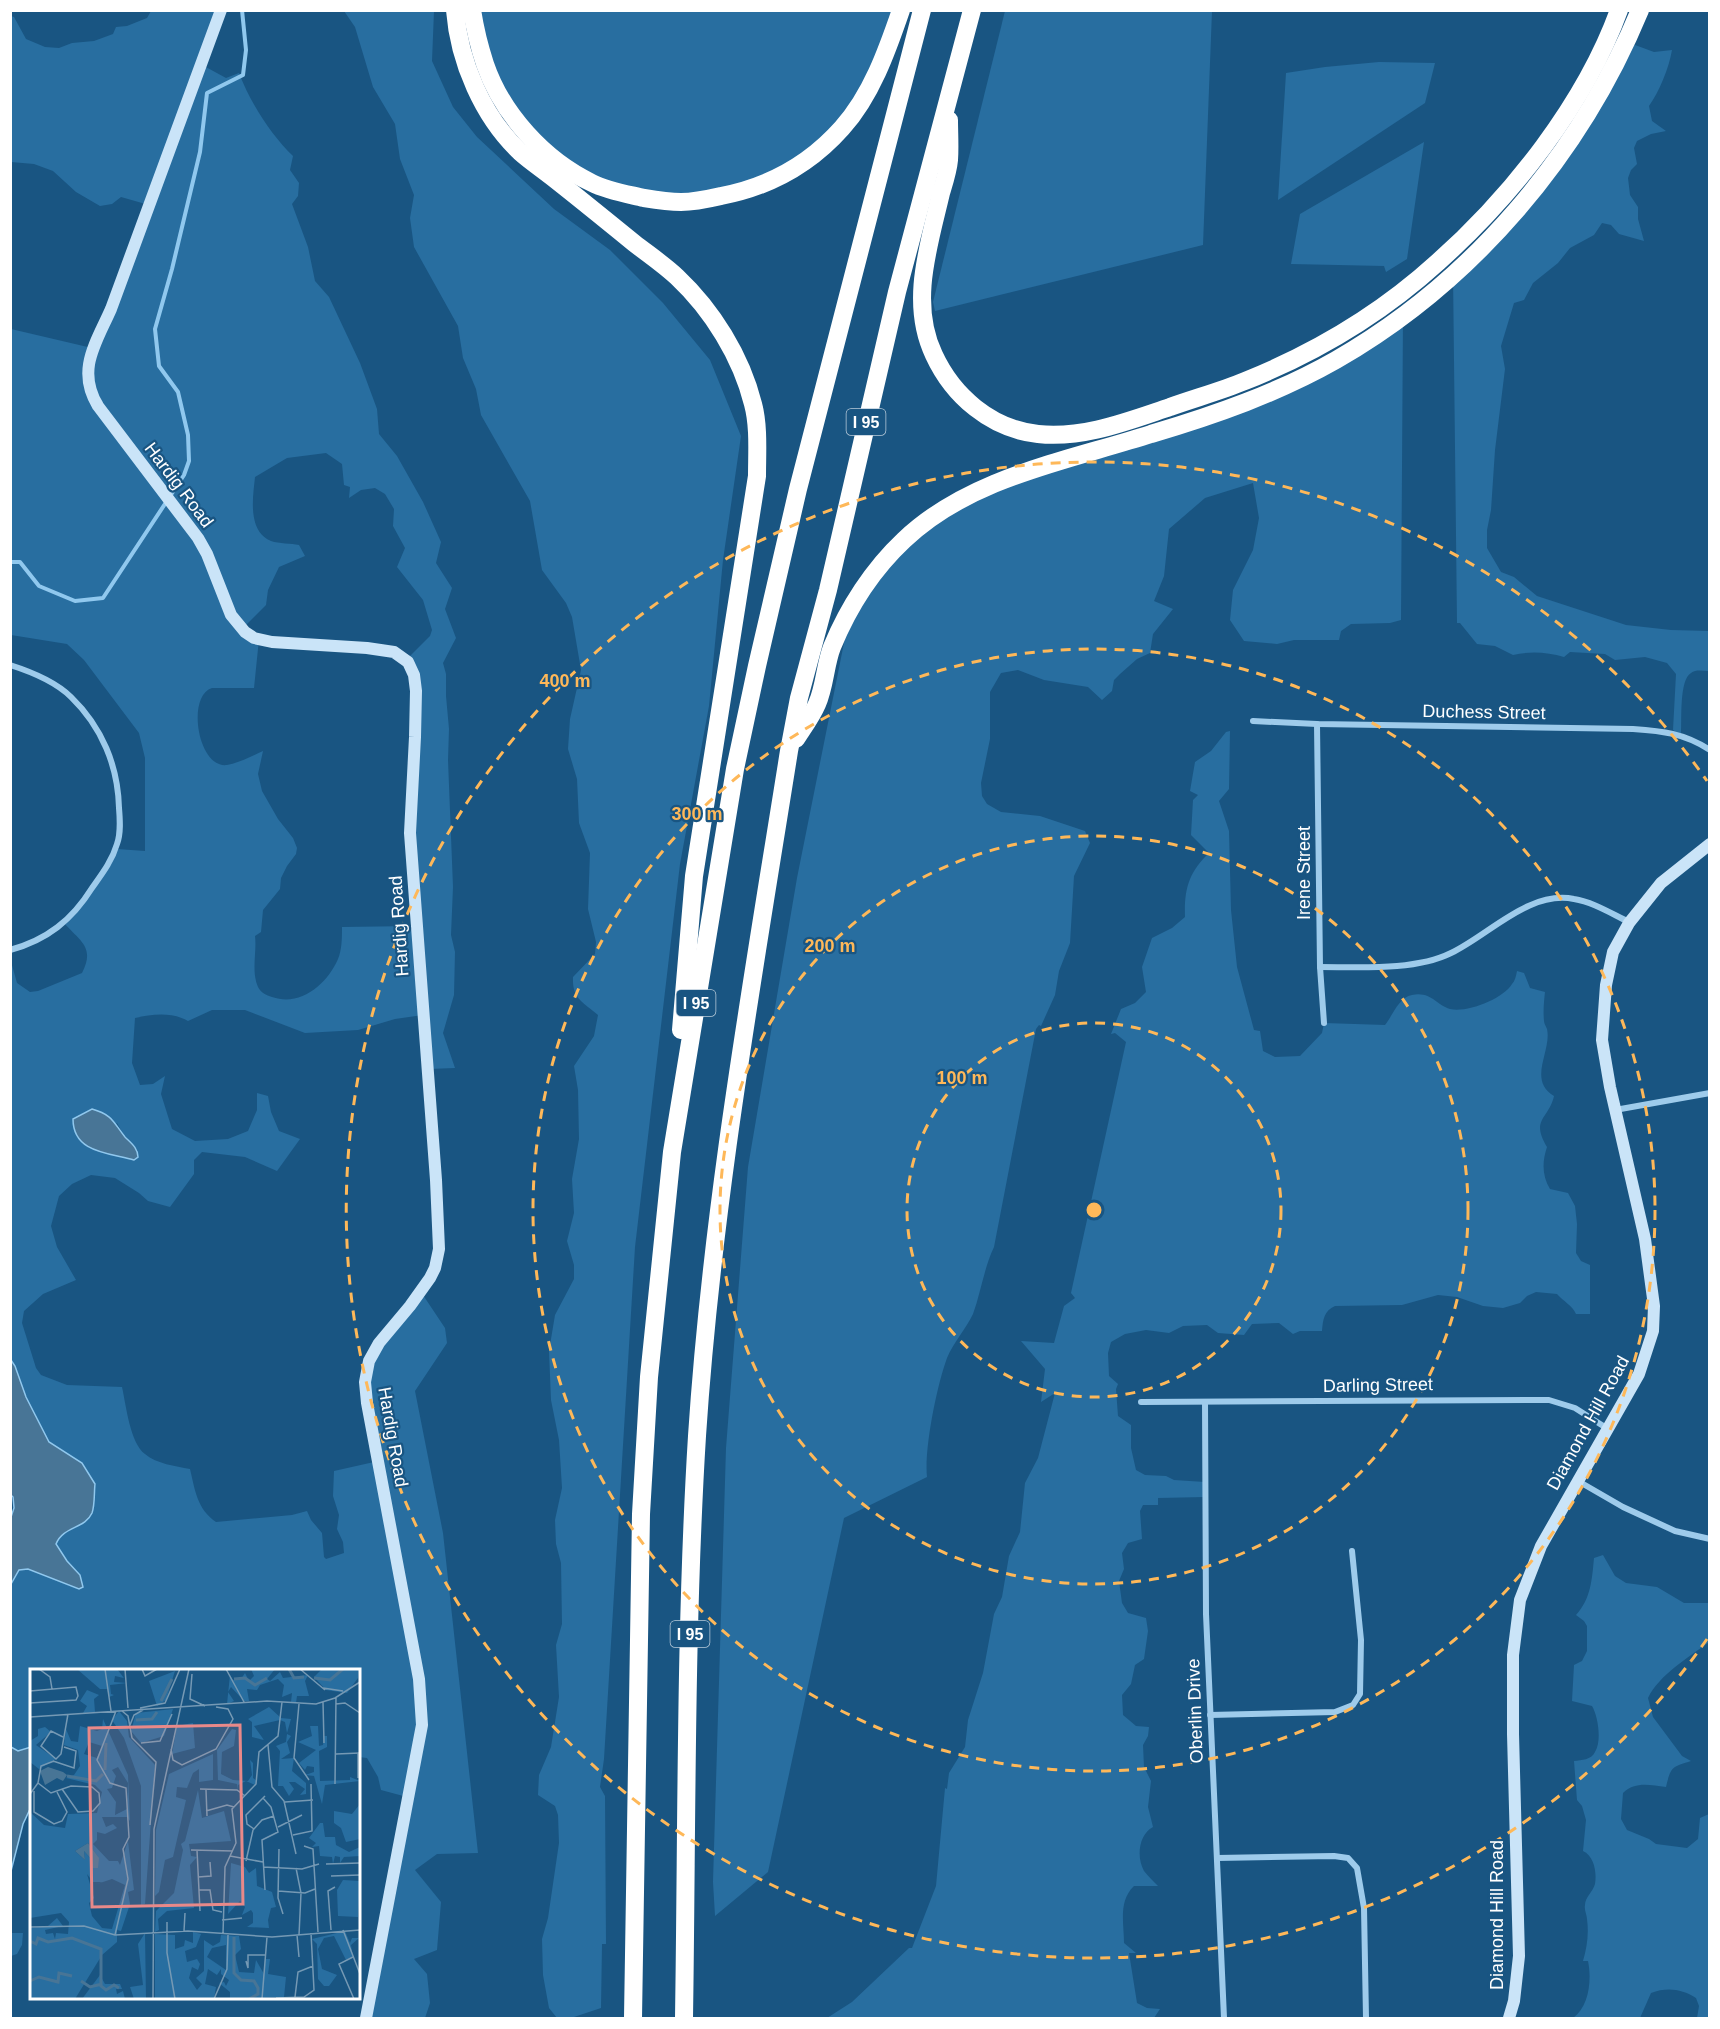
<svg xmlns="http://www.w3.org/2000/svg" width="1720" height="2029" viewBox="0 0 1720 2029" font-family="Arial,sans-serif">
<rect width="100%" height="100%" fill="#195582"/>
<!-- green -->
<g fill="#286ea0" fill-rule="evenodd">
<path d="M151,11H221L204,66L226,78L239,73C250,102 271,135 293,156L290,170L299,183L298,196L292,204L308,247L315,281L329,297L360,363L377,409L379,434L397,456L423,502L441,542L436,563L452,588L445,609L456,638L443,663L446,674V696L449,729L448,760L453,887L451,935L455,952L454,995L443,1033L455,1068L429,1069L423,1015L395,1019L358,1030L305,1033L245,1010H212L188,1021C172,1012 153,1014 135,1018L132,1063L140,1085L153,1084L165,1076L161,1094L172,1129L195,1141L228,1139L248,1131L257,1110V1093L268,1096L271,1112L279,1131L300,1139L277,1171L245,1157L202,1152L194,1160V1174L170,1207L148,1201L139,1193L115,1178L91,1175L72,1184L59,1196L51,1226L57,1247L76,1280L43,1294L24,1311L22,1323L36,1368L41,1375L67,1385L122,1387C126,1405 130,1443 145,1454C157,1464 175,1466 190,1469C195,1490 197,1509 216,1522L292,1515L307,1511L311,1520L322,1533L324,1557L326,1559L344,1553L343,1542L337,1529L339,1515L333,1496L334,1471L374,1462L366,1395L372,1354L419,1289L445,1328L447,1343L415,1391L443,1533L478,1853L437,1854L415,1870L441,1902L437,1950L414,1959L427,1974L430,2003L425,2018H364L407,1797L381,1790L378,1777L367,1758L359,1757L358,1670H32L31,1747L18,1751L11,1747V1584L19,1570L28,1569L79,1589L80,1575L67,1561L55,1544L59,1535L84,1522L82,1463L49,1442L26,1397L15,1366L11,1360L10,958L17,983L30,992L38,991L82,973C95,947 81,942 64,923L117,849L145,851V758L139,733L84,660L67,644L11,635V329L92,348L149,205L121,197L112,204L100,206L76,192L53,171L34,164L11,162V16L14,17L26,39L45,47L59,48L72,43L94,41L113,34L116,27L127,26L147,18ZM326,453L342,464L344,485L350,487L349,498L361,490L375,488L385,494L394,509L393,526L405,548L397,567L423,600L432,630L430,636L408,658L416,683L410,836L415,926L342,927C342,937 342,950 338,959C327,984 301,1007 272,997C266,995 261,993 258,987C251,971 257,952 255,936L261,932L263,910L280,889L281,878L287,866L296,854L297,848L293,838L278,819L262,791L258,774L263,751C252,756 239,763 227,765C198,769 186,696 212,688H254L259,639L245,626L266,605L268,590L279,567L305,556L299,545C291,543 279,544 271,541C247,531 253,497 255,477L287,458ZM117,1123L123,1134L138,1151L88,1148Z"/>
<path d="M344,11H434L432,61L453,107L477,137L554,209L610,250L663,303L710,360L741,436L723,560L709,706L680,864L635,1247L604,1759L600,1787L605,1796L606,1944H602L601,2008L571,2018H557L549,2008L543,1975L542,1939L548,1918L559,1843L558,1815L555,1806L538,1795L539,1775L551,1747L559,1697L556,1645L562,1624L561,1563L556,1544L555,1520L562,1488L559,1440L551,1400L549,1351L555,1315L574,1279V1265L567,1241L574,1213L572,1179L579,1139L578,1090L574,1066L594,1036L598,1015C583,1002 572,999 573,977L595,954L596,942L588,909L590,853L579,823L577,779L568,749L570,719L581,670L572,617L566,603L542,570L530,501L481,415L476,389L463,358L458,326L414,247L410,218L414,195L400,159L395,124L373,87L355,27Z"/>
<path d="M475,11H901L872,80L808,160L697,200L589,180L503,103Z"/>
<path d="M1005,11H1212L1203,245L935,311L933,302Z"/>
<path d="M1627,42L1654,52L1672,50C1669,68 1659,92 1649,106L1652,121L1666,131L1651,134L1637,141L1634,148L1637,164L1631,170L1628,178L1630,195L1638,207V219L1644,241L1619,234L1611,225L1602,223L1594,235L1570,248L1558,263L1533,283L1524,300L1514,303L1501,346L1505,369L1495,450L1491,510L1487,530V548L1501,572L1514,577L1537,596L1626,625L1671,630L1709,631V671C1703,671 1696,669 1691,673C1679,680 1682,720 1681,733H1677L1673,730L1676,674L1667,663L1645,657L1615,660L1605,654L1570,652L1564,657C1547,652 1530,651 1513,655L1495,646L1477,644L1460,623H1457L1453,273L1511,215Z"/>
<path d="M1379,62L1435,63L1425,103L1278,200L1286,73L1325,67Z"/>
<path d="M1424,142L1407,259L1386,272L1384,266L1291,264L1300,214Z"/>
<path d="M1403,316L1401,620L1390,623L1351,624L1341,631L1339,640H1294L1277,644L1244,641L1230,620L1233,590L1253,550L1259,518L1253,483L1205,498L1169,529L1164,576L1154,601L1173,609L1153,634L1150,653L1137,659L1120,674L1114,680L1112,691L1102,700L1088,687L1044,680L1018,670L1001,673L990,692V739L981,783L982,796L987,804L1001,812L1040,816L1085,831L1090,843L1074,876L1070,943L1059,971L1055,995L1041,1026L1039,1025L1036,1029L994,1247C984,1268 981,1292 973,1314C966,1329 953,1343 947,1358C937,1385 924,1449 927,1477L844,1518L768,1872L715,1916L713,1882L726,1448L748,1167L797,878L848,623L865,585L952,503L1229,409Z"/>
<path d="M1230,731L1229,789L1219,801L1229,831L1231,910L1237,967L1254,1030L1260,1031L1263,1051L1275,1057L1300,1056L1322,1033L1324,1023L1385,1025C1393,1015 1399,997 1412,995C1431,991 1436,1005 1450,1009C1467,1013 1503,999 1512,984C1515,981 1516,976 1517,971L1524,973L1530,988L1545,992C1544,1001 1543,1011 1544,1021C1544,1024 1546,1026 1547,1029C1552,1051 1527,1080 1554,1096C1549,1119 1530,1119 1547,1147C1542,1162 1542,1176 1550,1189L1568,1193L1575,1206L1577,1224L1576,1253L1581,1261L1590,1265V1314H1576C1573,1306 1563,1301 1557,1294L1536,1292L1527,1296L1520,1303L1503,1308L1483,1306L1457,1297L1438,1295L1402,1305L1335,1306C1324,1311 1323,1319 1322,1331H1300L1293,1334L1279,1323L1252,1324L1244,1335L1218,1333L1207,1325L1183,1326L1169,1333L1146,1330L1125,1334L1111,1342L1108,1353L1109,1376L1118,1384L1116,1389L1118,1416L1131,1425V1448L1136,1470L1145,1475L1166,1476L1174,1480L1205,1482V1497L1158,1498V1505H1143L1140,1511L1142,1539L1128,1543L1122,1553L1124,1569L1119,1581L1122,1603L1128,1613L1146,1618L1148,1631L1144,1659L1135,1665L1131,1684L1122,1695L1123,1715L1136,1726L1149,1727L1148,1736L1143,1745L1144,1767L1151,1781L1148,1807L1153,1827C1139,1834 1136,1857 1144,1871C1148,1876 1153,1881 1158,1886H1134C1118,1901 1124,1924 1124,1943L1136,1953H1129L1137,2003L1147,2008L1160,2009L1154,2018H827L852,2002L909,1948H912L936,1886L945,1788L947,1789L949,1773L965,1747L968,1720L983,1673L994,1614L1002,1597L1009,1556L1020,1532L1025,1483L1038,1458L1055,1393L1041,1402L1045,1369L1021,1341L1054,1343L1064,1306L1075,1298L1071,1293L1126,1042L1115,1033L1111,1034L1121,1009L1135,1003L1146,992L1142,967L1152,938L1172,928L1185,917C1184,889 1189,872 1209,853L1191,835L1193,800L1198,795L1190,791L1195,762L1211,751L1226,732Z"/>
<path d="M1603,1555L1615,1576L1626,1583L1657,1587L1684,1603H1709V1642C1688,1658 1660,1674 1648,1698L1653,1717L1682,1756L1691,1761C1672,1767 1671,1766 1666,1787C1650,1785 1635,1781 1623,1793L1621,1819L1627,1830L1649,1839L1656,1844L1687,1848L1698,1839L1700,1818L1709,1814V2018H1697L1699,2006L1696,1998C1682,1989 1667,1987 1651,1993L1640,2018H1573C1589,2007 1592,1980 1588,1961H1583C1587,1947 1589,1934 1587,1919C1587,1915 1584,1910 1585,1905C1585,1897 1593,1892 1595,1884C1597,1872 1594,1856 1583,1851L1586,1820L1582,1806L1577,1800L1574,1761C1582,1760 1591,1760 1595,1752C1602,1741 1598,1716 1592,1706L1572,1701L1574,1665L1582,1661L1587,1651V1626L1584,1621L1576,1615C1591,1599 1592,1579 1594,1558Z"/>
<path d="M11,1933H23L22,1945L17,1954L11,1956Z"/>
</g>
<!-- water -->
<g fill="#487596" stroke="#90c8ee" stroke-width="1.5">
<path d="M92,1109C113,1115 113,1122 125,1137C131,1143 138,1148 138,1157L134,1160C109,1153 73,1153 73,1119Z"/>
<path d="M11,1360L15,1366L26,1397L49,1442L82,1463L95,1484C94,1492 95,1505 92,1513C85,1529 63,1526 56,1544L67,1561L80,1575L83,1587L79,1589L28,1569L19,1570L11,1584L10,1520L14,1508L13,1497L10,1494Z"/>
<path d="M11,1747L18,1751L31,1747V1807L23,1824L11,1871Z"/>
</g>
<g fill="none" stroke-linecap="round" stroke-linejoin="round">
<!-- stream -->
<path stroke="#90c8ee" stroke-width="4" d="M10,562H20L39,586L75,601L103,598L184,475L189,461L188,435L178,392L159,366L155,329L172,269L200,152L207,93L243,75L246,50L242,10"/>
<!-- street -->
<g stroke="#9ecbeb" stroke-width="6">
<path d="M10,665C32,672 55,681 71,697C102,727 118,766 119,808C120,820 121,833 117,844C112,861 102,874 92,888C72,920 47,940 10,950"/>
<path d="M1253,721L1317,724L1633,729C1662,731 1684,733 1710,750"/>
<path d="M1317,724L1320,967L1324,1023"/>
<path d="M1320,967C1359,967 1415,971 1451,953C1489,935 1529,890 1574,899C1593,902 1612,914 1629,922"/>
<path d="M1615,1110L1710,1093"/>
<path d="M1141,1402L1549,1400L1575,1408L1608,1429"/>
<path d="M1205,1402L1206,1614L1224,2018"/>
<path d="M1578,1481L1623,1507L1675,1531L1710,1539"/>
<path d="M1210,1715L1335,1712L1353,1705L1360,1694L1361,1640L1352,1551"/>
<path d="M1217,1858L1334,1856L1348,1858L1357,1868L1364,1908L1366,2018"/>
</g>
<!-- secondary -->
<g stroke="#cae4f8" stroke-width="12">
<path d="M221,10L111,309C96,343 76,370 98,406L198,538L207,554L231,615L245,632L254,638L272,642L367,648L394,652L408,662L414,675L416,691L415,737L410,833L436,1180L439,1249L435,1268L430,1278L410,1306L379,1343L369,1361L365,1382L367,1403L419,1679L422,1725L366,2018"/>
<path d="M1509,2018L1514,2001L1519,1956L1513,1734V1655L1520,1600L1541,1546L1639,1374L1653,1331L1654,1306L1645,1239L1610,1087L1602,1040L1606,985L1613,952L1629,923L1661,883L1710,844"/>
</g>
<!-- highway -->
<g stroke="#fff" stroke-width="18">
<path d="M455,10C459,62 483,117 520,152C530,161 542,169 552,177C580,199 607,221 634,243C648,254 663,264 677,277C712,310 741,356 753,404C759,426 757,453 757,476L694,876L681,1030"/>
<path d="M472,10C475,29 479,46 485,64C502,114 544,160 592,183C608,191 627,194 644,198C656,200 669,202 681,202C694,202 708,199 721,196C768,187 810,164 842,128C871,96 887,51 901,10"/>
<path d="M949,120C949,133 950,147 949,160C948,171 944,183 941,193C929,245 909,303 934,355C953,396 991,429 1038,434C1083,439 1128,421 1170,407C1195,398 1221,391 1245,381C1315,353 1382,313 1438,262C1512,196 1585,104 1619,10"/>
<path d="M796,739C803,728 812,716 817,704C825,686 825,665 832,647C848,608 873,569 904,540C970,477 1067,461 1151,434C1215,415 1278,393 1336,360C1472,282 1580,155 1640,10"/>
<path d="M633,2018L641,1514L649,1377L672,1152L735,769L757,666L798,489L922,10"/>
<path d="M684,2018C687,1825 685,1630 697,1436C712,1206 753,978 789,751L799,698L828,590L897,292L972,10"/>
</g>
</g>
<!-- distance rings -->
<g fill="none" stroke="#feb859" stroke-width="3" stroke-dasharray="10 8">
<circle cx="1094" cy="1210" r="187"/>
<circle cx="1094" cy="1210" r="374"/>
<circle cx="1094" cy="1210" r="561"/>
<path d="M1707 1639A748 748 0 1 1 1707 781"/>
</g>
<g text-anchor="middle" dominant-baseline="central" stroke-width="4.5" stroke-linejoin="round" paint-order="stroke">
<!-- shield labels -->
<g fill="#195582" stroke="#baccda" stroke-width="1.5">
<rect x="846.5" y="409" width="39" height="26" rx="4.5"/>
<rect x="676.5" y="990" width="39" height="26" rx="4.5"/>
<rect x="670.5" y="1621" width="39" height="26" rx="4.5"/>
</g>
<g font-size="16" font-weight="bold" fill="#fff">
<text x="866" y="422">I 95</text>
<text x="696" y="1003">I 95</text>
<text x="690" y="1634">I 95</text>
</g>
<!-- street labels -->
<g font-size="18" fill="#fff" stroke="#195582">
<text transform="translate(179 485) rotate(53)">Hardig Road</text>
<text transform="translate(1484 712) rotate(1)">Duchess Street</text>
<text transform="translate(1304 873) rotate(-90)">Irene Street</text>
<text transform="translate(399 926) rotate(-94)">Hardig Road</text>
<text transform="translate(1378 1385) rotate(-1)">Darling Street</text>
<text transform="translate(1588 1423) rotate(-61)">Diamond Hill Road</text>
<text transform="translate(393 1437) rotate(80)">Hardig Road</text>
<text transform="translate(1195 1711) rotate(-92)">Oberlin Drive</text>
<text transform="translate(1497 1915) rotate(-90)">Diamond Hill Road</text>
</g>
</g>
<!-- overview -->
<g transform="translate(30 1669)">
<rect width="330" height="330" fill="#195582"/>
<path d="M47,0H87L94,9L85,7L84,13L97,14L80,16L81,25L84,26L79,28L77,20H70ZM221,0H245L237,10L240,12L250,3L253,9L278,6L275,12L279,27H267L266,34L261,33L262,24L252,28L254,16L248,10L230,16L227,21L217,20L219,32H214L201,18L198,23L204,32L197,35L200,6L203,11L211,10L215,4L219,12L224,7ZM329,0L328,9L317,24L296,21L284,8L292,0ZM145,2L136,31L127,37L119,12ZM57,21L69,26L64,30L65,43L53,44L57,37L50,32ZM239,38L251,49L261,50L257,64L255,53L250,51L224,57L234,71L222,68V53L218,50ZM143,40L134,67L111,74L101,62L106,44ZM89,42L97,52L99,68L125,96L115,235L111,236V117L94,69L82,51ZM73,50L98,106L100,152L97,148H72L76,158L83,155L87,159L75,165L67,163V171L63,175L79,192H88L90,196L98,172L104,221L98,223L100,235L91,262L87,261V273L72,286L45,330H0V259L18,257L27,249L33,257L15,261L16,265L23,264L25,270L26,264L38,265L39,253L31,244L0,249V143L14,156L35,159L38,145L67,144L72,123L65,116L36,109L44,106L50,97L48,81L34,76L36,60L41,72L48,73L50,57L67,62L72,60ZM59,73L72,77L67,89L54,85ZM88,98L98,114L97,140L85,146L86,133L77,120L82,119L86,107L82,101ZM58,174L68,188V199H61L62,191L54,182L55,191L45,182ZM57,205L63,213H72L67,215L82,210L95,216L82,260L72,259L62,247L59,234L64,229ZM163,54L165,79L142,85L147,57ZM280,57H288L289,77L293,76L294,67H297V78L289,82L290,112L320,111V108L330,112L295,116L292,135L284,107L275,106L284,103V98L277,97L275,101L269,94L286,81L268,73L282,67ZM15,58L21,63L6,76L26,90L9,100L0,93V72L8,67V60ZM202,60L206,61L204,77L192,83L191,105L203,111L218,112L222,106L220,91L223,94V109L227,112L225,116L216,112L208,116V121L207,115L188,111L187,81ZM257,65L261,67L257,73L260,84L251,90L264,89L262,102L276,114V125L270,126L275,120L265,113H259L264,120L259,127L253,117H248L250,82L246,77L256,73ZM183,85V111L169,113V100L163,104L157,119L147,118L146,128L156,131L154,140L143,188L135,191L129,223L125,227L126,161L139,105ZM168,121L172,149L194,142L201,172L159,175L161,187L167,188L160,196L164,239L137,242L128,250L129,261L125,263L126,242L144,224L153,181L151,175L155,172ZM330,135V170L316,173L311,159L304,154V142L322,145ZM290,154H293L295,168H305L306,176L319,183L330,178V187L314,188L310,194V188L305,187L303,195L302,188L290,187L289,177L282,178L286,174L279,169ZM201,194L215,198L219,204L226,199L227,217L242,223L246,238L241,239L238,251L239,259L217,258L223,254V244L221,241L212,246L215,238L210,232L198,245ZM313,211L330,212L328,248L308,247L307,221ZM315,262L320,274L322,269H329L321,276L323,288L316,291L304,267L294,269L288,280L292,300L307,306L299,317H294L288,310L287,275L282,270ZM163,263L171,265L166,278L155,282L157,293L167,290L170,295L168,301L162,298L159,309L167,321L172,315L166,309L174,302V271L183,277L190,273L191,266L209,267L211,280L205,286L209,303L224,304L226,291L234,305L235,290H240L238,305L256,308L254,328L200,330V323L189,314L194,313L196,317L199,311L191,305V300L187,306L178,300L175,315L186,318L184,330H125V265L145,266V280L154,277L155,271L163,274ZM196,276V301L177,288L182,279ZM115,264L116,330H104L100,318L113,316L108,275ZM70,306L75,315H90L92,320H86L87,325L93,322L95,330H52Z" fill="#286ea0" fill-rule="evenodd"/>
<path d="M18,98L33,103L37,106L33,112L27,109L15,116L10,102ZM58,174L69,189L68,199H61L62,191L54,182L55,191L45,182Z" fill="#487596"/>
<path fill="none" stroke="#487596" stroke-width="3" d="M259,0L264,9L274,8M284,9L300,11L313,0M204,10L215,9L225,16L237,9M131,32L142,10M106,51L122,50L127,43M75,101L76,74M37,107L66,112L73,105M204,268V304L211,311L224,312L228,319V325L219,330M0,272L6,275L8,269L18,273L42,269L71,280V317L76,321L84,316L89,319M0,312L9,308L28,313L29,304L42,307M51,312L60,318L72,315"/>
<path fill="none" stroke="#7599b4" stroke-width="1.5" d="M9,0L20,8L22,20M75,0L81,42M95,0L98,39M112,0L115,7L127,0M196,0L214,33M270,0L295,21M162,5L160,30L175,37M293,19L313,22M0,22L46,18L48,27L46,31L0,34M293,33L294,74M269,35L264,89L279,111M306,35L315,34L330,44M110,39L135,34L150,0M92,42L98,47L102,69L126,93L120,156M0,48L237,32L286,35L305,29L330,13M100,56L104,46L113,41M33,68L21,62L11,77L26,90L31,85L38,45M111,74L130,72L142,45M238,76L242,118L254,132L266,185M141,80L143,91L152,96L186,80L203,50L198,40L186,38M328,84V109M306,85L330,84M23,92L44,99L46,82L34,78M8,114L21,124L41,117L62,118L69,124L70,134L63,142L48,143L32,120M305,115L306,28M170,120L207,121L215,127M176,121L177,147M4,122V143L24,155L32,152L37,143L27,123M0,125L8,114L11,97L24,92M233,129L241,138L248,163L232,171L235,221M255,133L283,131M176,142L197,136L204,138M248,158L272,146M224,160L217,155L216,146L235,127M263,166L282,162L281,115M274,177L283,180L288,263M249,180L248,229L253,245M161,181L203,182M167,181L170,242M200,187L233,193M216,192L223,161L232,151L244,147M296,195L330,194M233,198L272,200L289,195M266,199L271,224L269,266M301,207L330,206M168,208L181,207L180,193M169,221H180L183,241L192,243M248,222L275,224L285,220M192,251L212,249M137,253V284L145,330M0,258L54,257L85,266L158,262L242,268L330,261M301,261L298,222L305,218M313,261L330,305M154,262L155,244M193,265L195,198L206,174L202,140L226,115L229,83L248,67L252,33M85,266L98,210L93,180L99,168L96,119L80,114L67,91L86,42M267,266L269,288M323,288L309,295L324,330M216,292L218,299V286H235M265,328L268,303L283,297M246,329L274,328L284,321L281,264M123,330L124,160L159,0M184,330L197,300L198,266M232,330L237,268"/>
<path fill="#e88989" fill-opacity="0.15" stroke="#e88989" stroke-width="3" d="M210,56L213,235L62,238L59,59Z"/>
<rect width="330" height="330" fill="none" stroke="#fff" stroke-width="3"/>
</g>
<circle cx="1094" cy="1210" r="9" fill="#feb859" stroke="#195582" stroke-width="3"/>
<g font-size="18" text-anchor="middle" font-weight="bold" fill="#feb859" stroke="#195582" stroke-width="4.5" stroke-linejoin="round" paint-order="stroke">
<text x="565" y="687">400 m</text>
<text x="697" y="820">300 m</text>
<text x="830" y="952">200 m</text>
<text x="962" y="1084">100 m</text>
</g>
<!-- border -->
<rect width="1720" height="2029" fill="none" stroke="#ffffff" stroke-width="24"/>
</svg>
